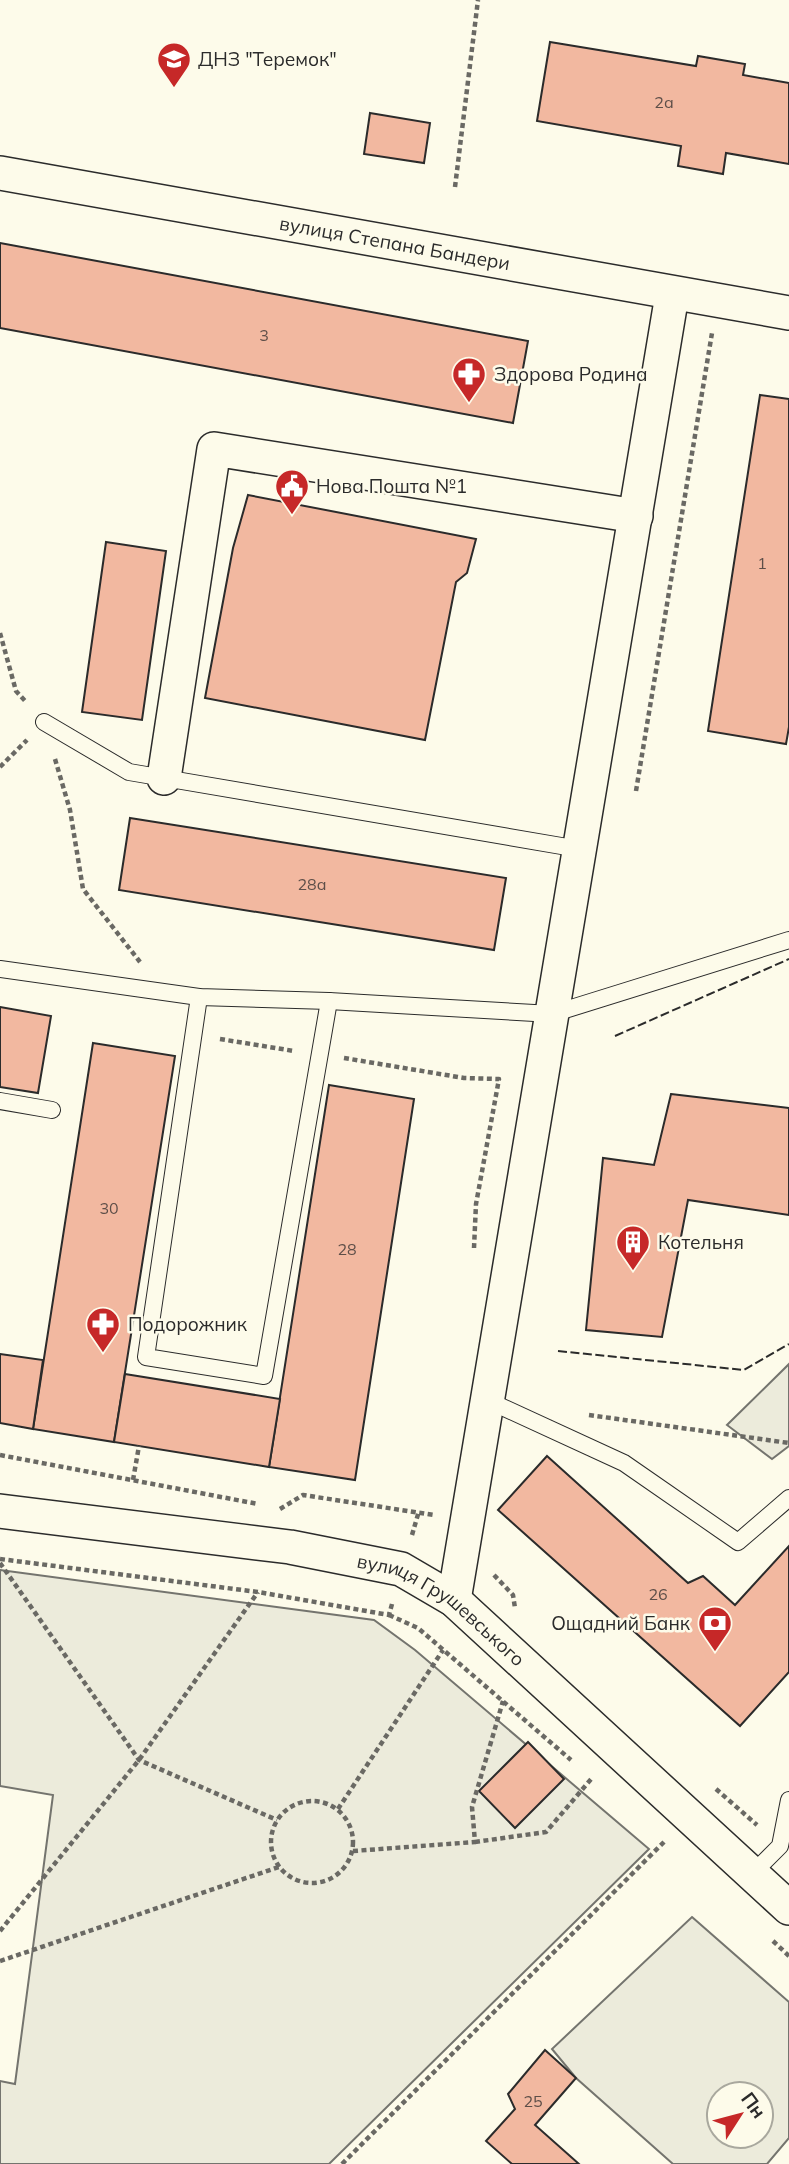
<svg xmlns="http://www.w3.org/2000/svg" width="789" height="2164" viewBox="0 0 789 2164" font-family="Mulish,sans-serif">
<rect width="100%" height="100%" fill="#fdfbea"/>
<!-- park -->
<g fill="#ecebdb" stroke="#74746e" stroke-width="2" fill-rule="evenodd">
<path d="M789,1364V1446L772,1459L727,1425Z"/>
<path d="M0,1570L374,1620L415,1650L649,1849L329,2164H0V2081L15,2084L53,1795L0,1786Z"/>
<path d="M692,1917L789,2002V2138L767,2164H673L576,2078L552,2049ZM719,2094H761V2136H719Z"/>
</g>
<!-- building -->
<g fill="#f2b8a0" stroke="#2b2b2b" stroke-width="2">
<path d="M550,42L696,66L698,56L745,64L743,75L789,83V164L726,153L723,174L678,166L681,146L537,121Z"/>
<path d="M370,113L430,123L424,163L364,154Z"/>
<path d="M0,243L528,341L513,423L0,328Z"/>
<path d="M760,395L789,399V727L786,744L708,731Z"/>
<path d="M248,495L476,539L467,573L456,582L425,740L205,698L233,548Z"/>
<path d="M106,542L166,551L142,720L82,712Z"/>
<path d="M130,818L506,878L494,950L119,890Z"/>
<path d="M0,1007L51,1016L38,1093L0,1087Z"/>
<path d="M93,1043L175,1056L114,1442L33,1429Z"/>
<path d="M329,1085L414,1099L355,1480L269,1467Z"/>
<path d="M671,1094L789,1108V1215L688,1200L662,1337L586,1330L603,1158L654,1165Z"/>
<path d="M0,1354L43,1360L33,1429L0,1423Z"/>
<path d="M125,1374L280,1399L269,1467L114,1442Z"/>
<path d="M547,1456L688,1583L703,1576L735,1605L789,1546V1672L740,1726L498,1510Z"/>
<path d="M528,1742L564,1779L515,1828L479,1791Z"/>
<path d="M545,2050L576,2078L535,2125L579,2164H512L486,2141L515,2109L508,2094Z"/>
</g>
<g fill="none" stroke-linecap="round" stroke-linejoin="round">
<!-- service casing -->
<g stroke="#2b2b2b" stroke-width="18">
<g id="service">
<path d="M44,722L129,772L579,849"/>
<path d="M0,969L199,997L329,1001L552,1014L789,940"/>
<path d="M199,997L146,1357L264,1376L329,1001"/>
<path d="M0,1101L52,1110"/>
<path d="M487,1400L624,1463L738,1542L789,1498"/>
<path d="M752,1874L780,1846L789,1800"/>
</g>
</g>
<!-- minor casing -->
<g stroke="#2b2b2b" stroke-width="36">
<g id="minor">
<path id="s1" d="M0,173L789,313"/>
<path d="M164,778L214,449L636,516"/>
<path id="s2" d="M0,1511L290,1547L401,1569L454,1600L789,1908"/>
<path d="M454,1600L672,295"/>
</g>
</g>
<!-- path -->
<g stroke="#6a6964" stroke-width="4.5" stroke-dasharray="5 3.5" stroke-linecap="butt">
<path d="M455,187L478,0"/>
<path d="M0,633L16,691L27,703"/>
<path d="M55,759L70,810L83,889L140,962"/>
<path d="M0,767L27,740"/>
<path d="M636,791L712,333"/>
<path d="M220,1039L294,1051"/>
<path d="M344,1058L464,1078L499,1079L476,1204L474,1248"/>
<path d="M589,1415L789,1443"/>
<path d="M0,1455L258,1504"/>
<path d="M133,1480L139,1446"/>
<path d="M280,1509L303,1495L434,1515"/>
<path d="M412,1535L419,1511"/>
<path d="M0,1559L258,1592L389,1615L392,1604"/>
<path d="M0,1563L139,1760L277,1820"/>
<path d="M494,1575L513,1595L515,1608"/>
<path d="M389,1615L418,1628L571,1760"/>
<path d="M716,1789L757,1825"/>
<circle cx="312" cy="1842" r="41"/>
<path d="M338,1809L443,1650"/>
<path d="M475,1842L546,1832L592,1778"/>
<path d="M353,1851L475,1842L472,1807L503,1701"/>
<path d="M0,1931L139,1760L258,1592"/>
<path d="M773,1941L789,1956"/>
<path d="M0,1961L279,1867"/>
<path d="M342,2164L664,1842"/>
</g>
<!-- service -->
<use href="#service" stroke="#fdfbea" stroke-width="16"/>
<!-- minor -->
<use href="#minor" stroke="#fdfbea" stroke-width="33"/>
<!-- fence -->
<g stroke="#2b2b2b" stroke-width="2" stroke-dasharray="9 3.5" stroke-linecap="butt">
<path d="M615,1036L789,959"/>
<path d="M558,1351L744,1370L789,1344"/>
</g>
</g>
<!-- icons -->
<defs>
<g id="school-pin" transform="scale(1.75)"><path d="M0 17L-7.5 6A9.5 9.5 0 1 1 7.5 6Z" fill="#c62828" stroke="#fdfbea"/><path d="M0-5L7-2L0 1L-7-2ZM-4 1L0 2.5L4 1V4Q0 6-4 4Z" fill="#fff"/></g>
<g id="pharmacy-pin" transform="scale(1.75)"><path d="M0 17L-7.5 6A9.5 9.5 0 1 1 7.5 6Z" fill="#c62828" stroke="#fdfbea"/><path d="M-2-6h4v4h4v4h-4v4h-4v-4h-4v-4h4Z" fill="#fff"/></g>
<g id="civic-pin" transform="scale(1.75)"><path d="M0 17L-7.5 6A9.5 9.5 0 1 1 7.5 6Z" fill="#c62828" stroke="#fdfbea"/><path d="M-.6-6.5H3V-4.5H.6V-3L4-1V1h2V6H-6V1h2V-1L-.6-3ZM-1.2 2.5V6h2.4V2.5Z" fill="#fff"/></g>
<g id="building-pin" transform="scale(1.75)"><path d="M0 17L-7.5 6A9.5 9.5 0 1 1 7.5 6Z" fill="#c62828" stroke="#fdfbea"/><path d="M-4-6H4V6H1V3H-1V6H-4ZM-2.5-4.3h1.7v1.8h-1.7ZM.8-4.3h1.7v1.8H.8ZM-2.5-1h1.7V.8h-1.7ZM.8-1h1.7V.8H.8Z" fill="#fff"/></g>
<g id="bank-pin" transform="scale(1.75)"><path d="M0 17L-7.5 6A9.5 9.5 0 1 1 7.5 6Z" fill="#c62828" stroke="#fdfbea"/><path d="M-6-4H6V4H-6ZM0-2.3a2.3 2.3 0 1 0 0 4.6a2.3 2.3 0 1 0 0-4.6Z" fill="#fff"/></g>
</defs>
<g fill-rule="evenodd">
<use href="#school-pin" x="174" y="59"/>
<use href="#pharmacy-pin" x="469" y="374"/>
<use href="#civic-pin" x="292" y="486"/>
<use href="#building-pin" x="633" y="1242"/>
<use href="#pharmacy-pin" x="103" y="1324"/>
<use href="#bank-pin" x="715" y="1623"/>
</g>
<g text-anchor="middle" dominant-baseline="central" stroke-width="5" stroke-linejoin="round" paint-order="stroke">
<!-- number labels -->
<g font-size="16" fill="#5d4e48">
<text x="664" y="102">2а</text>
<text x="264" y="335">3</text>
<text x="762" y="563">1</text>
<text x="312" y="884">28а</text>
<text x="109" y="1208">30</text>
<text x="347" y="1249">28</text>
<text x="658" y="1594">26</text>
<text x="533" y="2101">25</text>
</g>
<!-- poi labels -->
<g font-size="19" fill="#2b2b2b" stroke="#fdfbea" text-anchor="start">
<text x="198" y="59">ДНЗ "Теремок"</text>
<text x="494" y="374">Здорова Родина</text>
<text x="316" y="486">Нова Пошта №1</text>
<text x="658" y="1242">Котельня</text>
<text x="128" y="1324">Подорожник</text>
<text x="690" y="1623" text-anchor="end">Ощадний Банк</text>
</g>
<!-- street labels -->
<g font-size="19" fill="#2b2b2b" stroke="#fdfbea">
<text stroke="none"><textPath href="#s1" startOffset="401">вулиця Степана Бандери</textPath></text>
<text stroke="none"><textPath href="#s2" startOffset="460">вулиця Грушевського</textPath></text>
</g>
</g>
<!-- north arrow -->
<g transform="translate(740 2115) rotate(54)"><circle r="33" fill="#fdfbea" stroke="#a9a89e" stroke-width="2"/>
<path d="M0-5L12 26L0 18L-12 26Z" fill="#c62828"/>
<text y="-10" font-size="19" font-weight="bold" text-anchor="middle" fill="#2b2b2b">Пн</text>
</g>
</svg>
